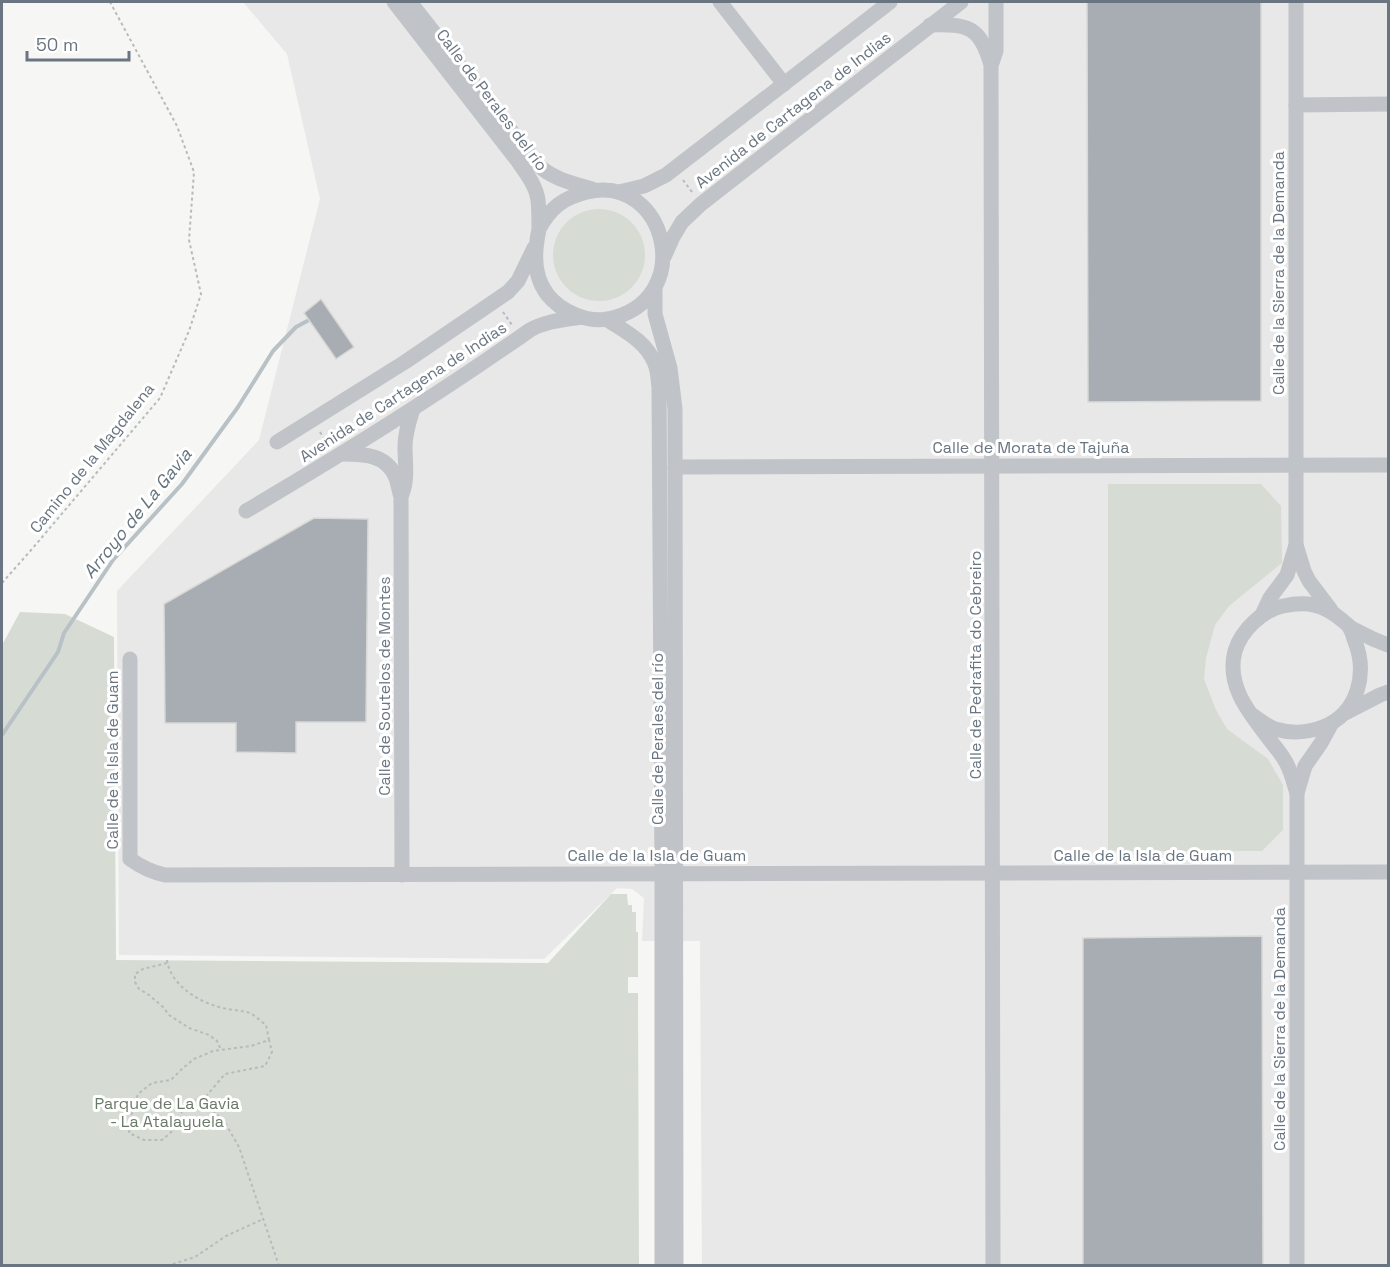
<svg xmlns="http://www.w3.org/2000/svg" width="1390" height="1267" viewBox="0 0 1390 1267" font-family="'Space Grotesk',sans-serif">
<rect width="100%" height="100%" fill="#f6f7f4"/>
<!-- built -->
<path fill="#e7e8e7" d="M243,2H1388V1265H702L700,941H642L644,898L632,889L617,888L544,959L119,955L117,591L259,440L320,199L287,54Z"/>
<!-- green -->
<g fill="#d6dbd4">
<circle cx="599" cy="255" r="46"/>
<path d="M1108,484H1261L1281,506L1282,563L1229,606L1215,625L1206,658L1204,679L1216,710L1227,729L1268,759L1283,785V830L1262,851H1108Z"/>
<path d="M20,612L65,614L114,637L116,960L548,963L611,894H627L628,905H632V912H636V932H638V977H628V993H638L639,1265H2V645Z"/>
</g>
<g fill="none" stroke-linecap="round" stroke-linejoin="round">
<!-- stream -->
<path stroke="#b8c1c6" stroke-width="4" d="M2,735L58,652L64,633L113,560L182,484L238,407L273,351L296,327L309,320"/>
</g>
<!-- building -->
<g fill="#a7adb3" stroke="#d8d8d6" stroke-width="1.5">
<path d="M1087,2H1261V401L1088,402Z"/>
<path d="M321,299L354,347L336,359L304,313Z"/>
<path d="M314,518L368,519L366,722H296V753L236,752V723H165L164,604Z"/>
<path d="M1262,936L1263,1266H1083V938Z"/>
</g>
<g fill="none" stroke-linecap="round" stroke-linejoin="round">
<!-- path -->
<g stroke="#b8bbbd" stroke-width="2" stroke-dasharray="3 3" stroke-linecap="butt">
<path d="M683,180L692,192"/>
<path d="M503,312L512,325"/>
<path d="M320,432L328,445"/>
<path d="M2,583L32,549L160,398L189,331L201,294L189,240L194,172L177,126L110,2"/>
<path d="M167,960C170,984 197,1001 219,1007C228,1010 238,1010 247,1012C254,1014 260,1021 266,1025L269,1040L251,1046L213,1051L194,1059L183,1068L171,1080L152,1083L138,1094L131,1116L129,1133L144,1140H162L178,1126L182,1111L192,1100L202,1101L224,1121L239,1147L279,1266"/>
<path d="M167,963L143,969L135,974V982L139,989L149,995L163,1007L169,1015L189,1028L209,1035L217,1041L221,1050"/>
<path d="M202,1101L225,1074L265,1066L272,1052L269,1040"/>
<path d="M167,1266L195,1257L226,1236L263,1219"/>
</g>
<!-- street -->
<g stroke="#c0c3c7" stroke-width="15">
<path d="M394,2L517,160C526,173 536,185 538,200C539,209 539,219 539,228C539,232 537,237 537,241C534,259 536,279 547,294C560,311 587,323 608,319C698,301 667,173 587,192C563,198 551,207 539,229"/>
<path d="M410,2L538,165C553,179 572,183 592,189"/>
<path d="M720,2L784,84"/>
<path d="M930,25C968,24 980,26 991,65L993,1266"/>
<path d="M992,63L996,51V2"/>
<path d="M1296,105L1388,104"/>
<path d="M619,192L644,186L666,175L890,2"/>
<path d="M664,257L673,237L682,222L701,204L961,2"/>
<path d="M655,288V314L670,368L675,409L676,1266"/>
<path d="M606,319C625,331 647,342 655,364C658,371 658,380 659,387L662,873V1266"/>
<path d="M277,442L405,362L508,292L518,281L534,248"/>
<path d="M342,454C363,454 387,454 396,478C398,484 399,491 401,497L402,875"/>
<path d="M675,467L1388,465"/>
<path d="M402,494C408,479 405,463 405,447C405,433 409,422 413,409"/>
<path d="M246,511C343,454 438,395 530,330C546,321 563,320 581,317"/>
<path d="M1296,545L1304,571L1309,581L1331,610"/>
<path d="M1262,615L1270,598L1287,575L1296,545V2"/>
<path d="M1349,627L1373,639L1388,645"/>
<path d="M130,659V859C141,867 151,872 165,875L1388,872"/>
<path d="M1347,712L1380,695L1388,692"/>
<path d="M1251,714C1259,719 1266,726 1275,729C1292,734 1306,733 1323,727C1359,713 1368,672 1354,639C1353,635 1351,630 1349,626C1347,624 1344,622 1342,620C1323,604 1307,601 1283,606C1262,610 1241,631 1235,651C1225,688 1253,717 1273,744C1277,749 1281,754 1284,759C1291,769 1293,782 1297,793"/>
<path d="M1297,1266V793L1305,766L1321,743L1332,723"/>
</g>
</g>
<g text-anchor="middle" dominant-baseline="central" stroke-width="6" stroke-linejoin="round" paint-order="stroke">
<!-- street labels -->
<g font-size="16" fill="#697581" stroke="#fff">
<text transform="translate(492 100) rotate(53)">Calle de Perales del río</text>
<text transform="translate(793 110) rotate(-38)">Avenida de Cartagena de Indias</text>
<text transform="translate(1278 273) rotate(-90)">Calle de la Sierra de la Demanda</text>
<text transform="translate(403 392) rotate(-33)">Avenida de Cartagena de Indias</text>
<text x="1031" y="447">Calle de Morata de Tajuña</text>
<text transform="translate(92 458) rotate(-51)">Camino de la Magdalena</text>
<text transform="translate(975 665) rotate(-90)">Calle de Pedrafita do Cebreiro</text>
<text transform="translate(384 686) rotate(-90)">Calle de Soutelos de Montes</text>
<text transform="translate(657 739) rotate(-90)">Calle de Perales del río</text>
<text transform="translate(112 760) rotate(-90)">Calle de la Isla de Guam</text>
<text x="657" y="855">Calle de la Isla de Guam</text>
<text x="1143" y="855">Calle de la Isla de Guam</text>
<text transform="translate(1279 1029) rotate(-90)">Calle de la Sierra de la Demanda</text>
</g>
<!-- park labels -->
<g font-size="16" fill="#697967" stroke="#fff">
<text x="167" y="1103">Parque de La Gavia<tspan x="167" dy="18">- La Atalayuela</tspan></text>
</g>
<!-- water labels -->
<g font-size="18" font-style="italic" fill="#65757e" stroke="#fff">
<text transform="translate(137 513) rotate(-51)">Arroyo de La Gavia</text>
</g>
</g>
<!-- border -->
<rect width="1390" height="1267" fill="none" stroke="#697581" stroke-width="6"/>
<!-- scale -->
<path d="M27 51v9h102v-9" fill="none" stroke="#697581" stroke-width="3"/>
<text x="36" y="51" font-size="18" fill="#697581" stroke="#ffffff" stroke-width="4.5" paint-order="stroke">50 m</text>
</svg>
